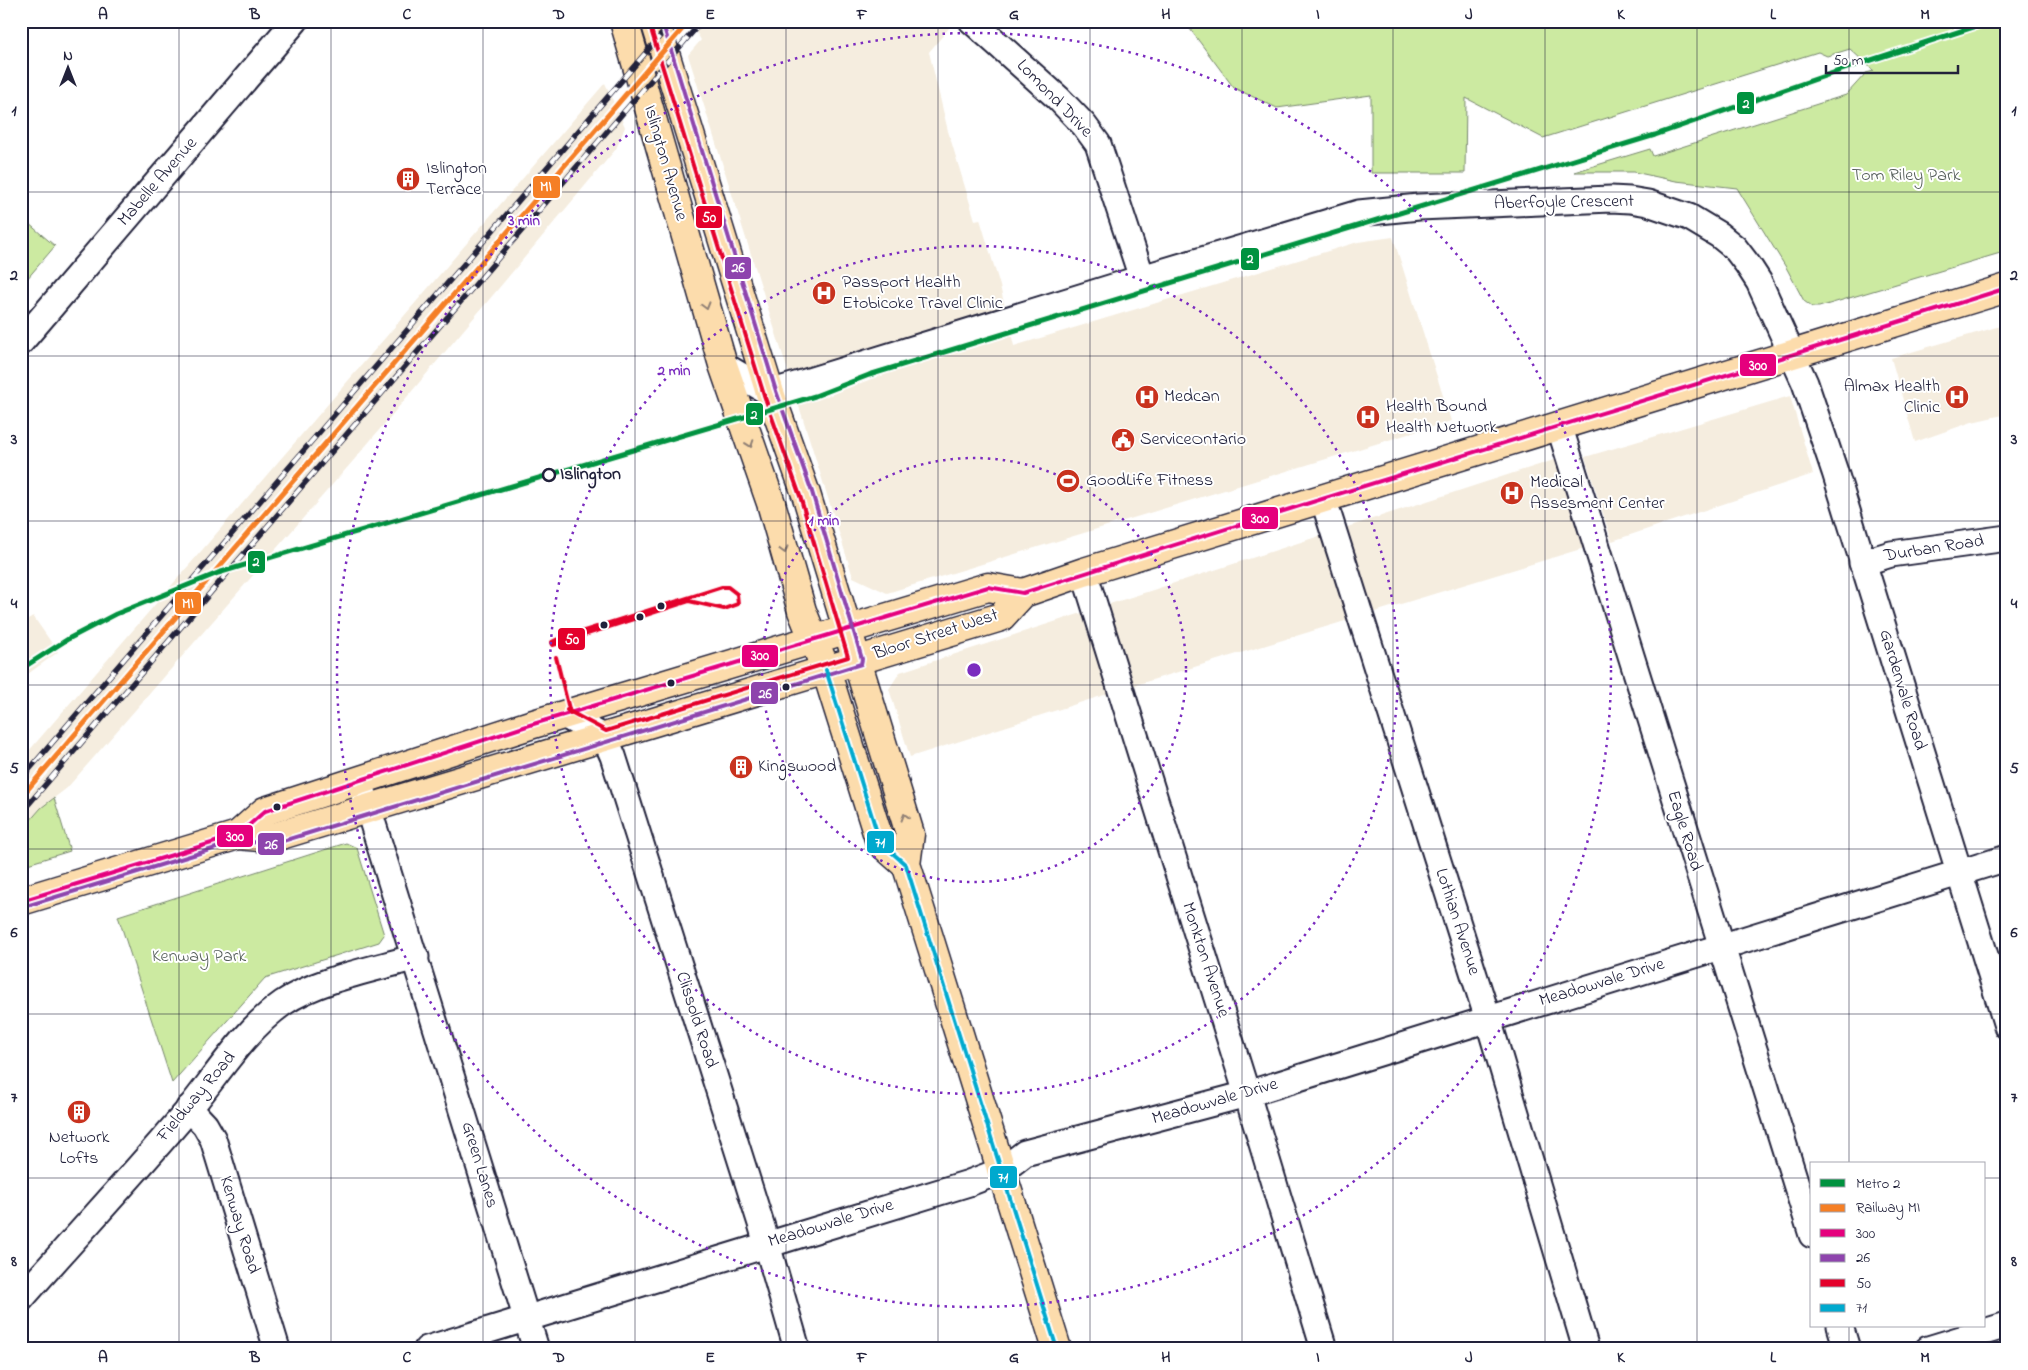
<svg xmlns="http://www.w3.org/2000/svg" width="2028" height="1370" viewBox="0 0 2028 1370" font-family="'Indie Flower',sans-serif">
<rect width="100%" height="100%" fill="#fff"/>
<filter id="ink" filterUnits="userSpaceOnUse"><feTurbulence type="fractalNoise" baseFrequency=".02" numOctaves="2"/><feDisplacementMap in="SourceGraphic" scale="10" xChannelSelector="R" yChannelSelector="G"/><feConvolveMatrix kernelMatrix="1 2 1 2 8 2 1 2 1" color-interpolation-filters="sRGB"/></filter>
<g filter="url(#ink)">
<!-- built -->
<g fill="#f5eddf">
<path d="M689,21H955L929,52L948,131L975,220L980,219L1000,286L1014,346L1358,242L1393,237L1451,421L887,593L853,577L688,55L701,40Z"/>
<path d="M605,83L625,127L616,149L353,461L67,788L41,808L21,831V760Z"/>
<path d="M2007,324V414L1972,422L1915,442L1891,358Z"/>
<path d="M1790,396L1813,474L1612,541L1585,457Z"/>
<path d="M1557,459L1584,548L1142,683L910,757L889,689L900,672Z"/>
<path d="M33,616L58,652L21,679V623Z"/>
</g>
<!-- green -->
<g fill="#cceaa1" stroke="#77866e">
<path d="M1184,21H2007V251L1819,307H1812L1804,301L1787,269L1737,188L1676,181L1634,172H1574L1650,149L1653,156L1846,95L1866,73L1874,71L1850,49L1827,56L1818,52L1543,138L1466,98L1465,173H1371V95L1277,108L1234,88Z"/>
<path d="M21,217L55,246L21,286Z"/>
<path d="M54,798L70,851L21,866V831L41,808Z"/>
<path d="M346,843L357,848L384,935L379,942L265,978L172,1083L118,916Z"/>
</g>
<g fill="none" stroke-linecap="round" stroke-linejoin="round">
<!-- minor casing -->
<g stroke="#22223b" stroke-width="29">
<g id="minor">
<path d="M972,21L1058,98L1084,125L1098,144L1142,278"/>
<path d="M21,342L295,21"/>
<path d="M723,365L770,393L1142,278L1359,213L1419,207L1611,199L1630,200L1648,203L1689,217L1719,235L1735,248L1748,265L1759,282L1805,383L1835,472L2007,1026"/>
<path d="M1559,425L1812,1235"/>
<path d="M1323,498L1488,1019L1586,1349"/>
<path d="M1862,563L1891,554L2007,538"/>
<path d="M1084,572L1247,1094L1324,1349"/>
<path d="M564,715L605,738L613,756L762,1227L797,1349"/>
<path d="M360,782L536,1349"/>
<path d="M189,1108L205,1125L213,1139L277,1349"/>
<path d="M21,1299C77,1235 135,1173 190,1108C219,1072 245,1030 283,1003C318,979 375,969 416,957"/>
<path d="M1840,1326L1847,1349"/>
<path d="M427,1349L969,1183L1003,1170L1025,1153L1247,1094L2007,858"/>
<path d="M1928,1349L2007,1325"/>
</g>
</g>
<!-- major casing -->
<g stroke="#22223b" stroke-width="31">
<g id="major">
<path d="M624,21L723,365L771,503L802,611L826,670L880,842L906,865"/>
<path d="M655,21L770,393L806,494L910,834L906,865L908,870L1057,1349"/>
<path d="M238,835L265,811L530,725L988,587L1023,593"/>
<path d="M21,901L238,835L271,838L1001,617L1023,593L1084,572L2007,288"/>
</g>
</g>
<!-- minor -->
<use href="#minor" stroke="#fff" stroke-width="25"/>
<!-- major -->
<use href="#major" stroke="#fcdcac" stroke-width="28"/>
<!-- rail casing -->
<g stroke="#22223b" stroke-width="5.5">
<g id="rail">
<path d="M21,779L673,21"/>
<path d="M21,813L702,21"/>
</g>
</g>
<!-- rail -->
<use href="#rail" stroke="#fff" stroke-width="4" stroke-dasharray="11" stroke-linecap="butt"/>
<!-- bus-1 casing -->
<g stroke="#fff" stroke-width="8">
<path id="bus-1" d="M21,901L238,835L265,811L530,725L988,587L1023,593C1350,488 1679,391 2007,288"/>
</g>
<!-- bus-2 casing -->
<g stroke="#fff" stroke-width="8">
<path id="bus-2" d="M23,907L239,841L273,844L861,664L862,659L812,492L776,391L662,21"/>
</g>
<!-- bus-3 casing -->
<g stroke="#fff" stroke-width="8">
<g id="bus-3">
<path d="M722,587H728L737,594L738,604L724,609L689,601L553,645L552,642L556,640Z"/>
<path d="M556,657L570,713"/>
<path d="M567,710L606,731L848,657L800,496L764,395L649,23"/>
</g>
</g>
<!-- bus-4 casing -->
<g stroke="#fff" stroke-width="8">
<path id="bus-4" d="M826,670L880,842L906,865L1057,1349"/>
</g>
<!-- bus-1 -->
<use href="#bus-1" stroke="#e5007d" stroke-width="4"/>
<!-- bus-2 -->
<use href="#bus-2" stroke="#8e44ad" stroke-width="4"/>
<!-- bus-3 -->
<use href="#bus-3" stroke="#e4002b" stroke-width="4"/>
<!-- bus-4 -->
<use href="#bus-4" stroke="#00a9ce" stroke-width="4"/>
<!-- rail-1 casing -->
<g stroke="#fff" stroke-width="9">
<path id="rail-1" d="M21,797L689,21"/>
</g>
<!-- rail-1 -->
<use href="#rail-1" stroke="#f57f25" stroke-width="5"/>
<!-- metro-1 casing -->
<g stroke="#fff" stroke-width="9">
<path id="metro-1" d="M21,669L68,639L116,614L218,573L815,396L869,375L1655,135L1856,65L1992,21"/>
</g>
<!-- metro-1 -->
<use href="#metro-1" stroke="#00923f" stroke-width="5"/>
</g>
<!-- one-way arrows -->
<defs><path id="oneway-chevron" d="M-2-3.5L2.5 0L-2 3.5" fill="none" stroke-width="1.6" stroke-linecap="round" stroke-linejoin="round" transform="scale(1.25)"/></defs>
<g stroke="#8f7f74">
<use href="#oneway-chevron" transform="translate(706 306) rotate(74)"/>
<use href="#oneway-chevron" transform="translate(750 444) rotate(71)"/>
<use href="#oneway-chevron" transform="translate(784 550) rotate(74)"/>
<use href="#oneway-chevron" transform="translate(905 817) rotate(-107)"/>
</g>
</g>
<!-- grid -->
<path fill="none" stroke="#22223b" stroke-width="1" stroke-opacity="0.55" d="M179,21V1349M331,21V1349M483,21V1349M635,21V1349M786,21V1349M938,21V1349M1090,21V1349M1242,21V1349M1393,21V1349M1545,21V1349M1697,21V1349M1849,21V1164M21,192H2007M21,356H2007M21,521H2007M21,685H2007M21,849H2007M21,1014H2007M21,1178H1812M1984,1178H2007M1849,1326V1349"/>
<!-- distance rings -->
<g fill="none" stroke="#7b2cbf" stroke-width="2.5" stroke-dasharray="2.5 5">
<circle cx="974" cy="670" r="212"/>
<circle cx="974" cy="670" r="424"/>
<circle cx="974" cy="670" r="637"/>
</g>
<!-- icons -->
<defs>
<g id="building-disc" transform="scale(1.25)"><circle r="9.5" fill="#c8321e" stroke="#fff"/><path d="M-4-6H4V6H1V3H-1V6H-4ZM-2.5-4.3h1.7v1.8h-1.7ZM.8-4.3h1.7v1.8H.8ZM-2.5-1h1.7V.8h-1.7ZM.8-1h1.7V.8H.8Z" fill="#fff"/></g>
<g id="hospital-disc" transform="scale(1.25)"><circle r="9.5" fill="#c8321e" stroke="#fff"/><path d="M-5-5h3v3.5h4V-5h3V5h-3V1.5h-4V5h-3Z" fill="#fff"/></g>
<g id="civic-disc" transform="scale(1.25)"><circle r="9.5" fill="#c8321e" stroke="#fff"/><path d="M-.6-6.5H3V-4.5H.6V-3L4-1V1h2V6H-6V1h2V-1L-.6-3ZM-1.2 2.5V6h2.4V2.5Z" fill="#fff"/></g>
<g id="stadium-disc" transform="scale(1.25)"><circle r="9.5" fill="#c8321e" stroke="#fff"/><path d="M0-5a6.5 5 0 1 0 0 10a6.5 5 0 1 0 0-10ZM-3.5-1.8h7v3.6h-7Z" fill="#fff"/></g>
</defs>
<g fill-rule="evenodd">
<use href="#building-disc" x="408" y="179"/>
<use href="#hospital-disc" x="824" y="293"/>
<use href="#hospital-disc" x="1147" y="397"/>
<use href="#hospital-disc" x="1957" y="397"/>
<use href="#hospital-disc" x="1368" y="417"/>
<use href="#civic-disc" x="1123" y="440"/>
<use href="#stadium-disc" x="1068" y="481"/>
<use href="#hospital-disc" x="1512" y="493"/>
<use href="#building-disc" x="741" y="767"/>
<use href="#building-disc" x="79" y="1112"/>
</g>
<!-- markers -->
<circle fill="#fff" stroke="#22223b" stroke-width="2.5" cx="549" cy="475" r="6"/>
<g fill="#22223b" stroke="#fff" stroke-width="2">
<circle cx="661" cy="606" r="4.5"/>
<circle cx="640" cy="617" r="4.5"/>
<circle cx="604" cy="625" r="4.5"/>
<circle cx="671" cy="683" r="4.5"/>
<circle cx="786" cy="687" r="4.5"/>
<circle cx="277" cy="807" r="4.5"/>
</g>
<g text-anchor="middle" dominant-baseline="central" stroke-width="4" stroke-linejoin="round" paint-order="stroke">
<!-- street labels -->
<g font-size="18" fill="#22223b" stroke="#fff">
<text transform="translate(1054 99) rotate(46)">Lomond Drive</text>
<text transform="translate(665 163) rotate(74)">Islington Avenue</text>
<text transform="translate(158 182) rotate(-49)">Mabelle Avenue</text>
<text transform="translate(1564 203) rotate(-1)">Aberfoyle Crescent</text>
<text transform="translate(1934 549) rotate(-9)">Durban Road</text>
<text transform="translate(936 635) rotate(-18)">Bloor Street West</text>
<text transform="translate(1902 690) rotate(73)">Gardenvale Road</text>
<text transform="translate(1684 831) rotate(73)">Eagle Road</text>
<text transform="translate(1457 922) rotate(72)">Lothian Avenue</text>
<text transform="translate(1205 960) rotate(72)">Monkton Avenue</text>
<text transform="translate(1602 983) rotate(-17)">Meadowvale Drive</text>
<text transform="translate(696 1020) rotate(72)">Clissold Road</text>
<text transform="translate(197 1097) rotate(-50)">Fieldway Road</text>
<text transform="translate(1215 1102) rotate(-16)">Meadowvale Drive</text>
<text transform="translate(479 1165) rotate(73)">Green Lanes</text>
<text transform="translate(831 1224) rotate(-17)">Meadowvale Drive</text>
<text transform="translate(239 1225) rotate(73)">Kenway Road</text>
</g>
<!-- poi labels -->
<g font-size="18" fill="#22223b" stroke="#fff" text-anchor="start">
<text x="426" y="169">Islington<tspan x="426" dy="21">Terrace</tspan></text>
<text x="842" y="283">Passport Health<tspan x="842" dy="21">Etobicoke Travel Clinic</tspan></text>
<text x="1940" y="387" text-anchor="end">Almax Health<tspan x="1940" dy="21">Clinic</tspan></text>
<text x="1164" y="397">Medcan</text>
<text x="1386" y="407">Health Bound<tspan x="1386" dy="21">Health Network</tspan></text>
<text x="1140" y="440">ServiceOntario</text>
<text x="1086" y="481">GoodLife Fitness</text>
<text x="1530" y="483">Medical<tspan x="1530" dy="21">Assesment Center</tspan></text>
<text x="758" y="767">Kingswood</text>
<text x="79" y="1138" text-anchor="middle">Network<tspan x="79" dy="21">Lofts</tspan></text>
</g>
<!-- park labels -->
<g font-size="18" fill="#555e5a" stroke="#fff">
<text x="1906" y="176">Tom Riley Park</text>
<text x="199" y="957">Kenway Park</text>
</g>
<!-- stop labels -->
<g font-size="18" font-weight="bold" fill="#22223b" stroke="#fff" text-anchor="start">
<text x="560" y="475">Islington</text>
</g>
</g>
<circle cx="974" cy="670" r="8" fill="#7b2cbf" stroke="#fff" stroke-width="2.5"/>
<g font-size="15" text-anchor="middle" font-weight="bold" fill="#7b2cbf" stroke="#fff" stroke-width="4" stroke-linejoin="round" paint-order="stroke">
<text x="524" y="225">3 min</text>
<text x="674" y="375">2 min</text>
<text x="824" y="525">1 min</text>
</g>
<g stroke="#fff" stroke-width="2">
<rect x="1736" y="91" width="19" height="24" rx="5" fill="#00923f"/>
<rect x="532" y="175" width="29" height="24" rx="5" fill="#f57f25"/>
<rect x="695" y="205" width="28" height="24" rx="5" fill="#e4002b"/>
<rect x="1240" y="247" width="20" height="24" rx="5" fill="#00923f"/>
<rect x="724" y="256" width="28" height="24" rx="5" fill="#8e44ad"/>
<rect x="1739" y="353" width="38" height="24" rx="5" fill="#e5007d"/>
<rect x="745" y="402" width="19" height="24" rx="5" fill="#00923f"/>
<rect x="1241" y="506" width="38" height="24" rx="5" fill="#e5007d"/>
<rect x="247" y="550" width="19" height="24" rx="5" fill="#00923f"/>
<rect x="174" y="591" width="28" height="24" rx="5" fill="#f57f25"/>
<rect x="557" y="627" width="29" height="24" rx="5" fill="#e4002b"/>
<rect x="741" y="644" width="38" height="24" rx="5" fill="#e5007d"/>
<rect x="750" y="681" width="29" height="24" rx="5" fill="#8e44ad"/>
<rect x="216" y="824" width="38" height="24" rx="5" fill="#e5007d"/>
<rect x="866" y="830" width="29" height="24" rx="5" fill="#00a9ce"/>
<rect x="257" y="832" width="28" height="24" rx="5" fill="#8e44ad"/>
<rect x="989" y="1165" width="29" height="24" rx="5" fill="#00a9ce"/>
</g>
<g font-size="14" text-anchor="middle" font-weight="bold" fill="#fff">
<text x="1746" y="108">2</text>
<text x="546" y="191">MI</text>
<text x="709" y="222">50</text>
<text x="1250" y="263">2</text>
<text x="738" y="272">26</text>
<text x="1758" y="370">300</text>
<text x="754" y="419">2</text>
<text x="1260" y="523">300</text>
<text x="256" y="566">2</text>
<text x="188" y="608">MI</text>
<text x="572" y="644">50</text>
<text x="760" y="660">300</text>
<text x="765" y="698">26</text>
<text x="235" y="841">300</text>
<text x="880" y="847">71</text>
<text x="271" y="849">26</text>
<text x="1003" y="1182">71</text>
</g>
<!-- margin -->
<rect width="2028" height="1370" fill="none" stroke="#fff" stroke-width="55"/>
<!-- legend -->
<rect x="1810" y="1162" width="175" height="165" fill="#ffffff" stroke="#a7a7b1"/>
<rect x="1820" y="1179" width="25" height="8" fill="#00923f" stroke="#a7a7b1"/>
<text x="1856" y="1188" font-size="15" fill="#22223b">Metro 2</text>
<rect x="1820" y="1204" width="25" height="8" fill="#f57f25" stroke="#a7a7b1"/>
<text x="1856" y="1212" font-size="15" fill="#22223b">Railway MI</text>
<rect x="1820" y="1229" width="25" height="8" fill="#e5007d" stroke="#a7a7b1"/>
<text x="1856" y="1238" font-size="15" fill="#22223b">300</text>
<rect x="1820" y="1254" width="25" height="8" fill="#8e44ad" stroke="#a7a7b1"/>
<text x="1856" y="1262" font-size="15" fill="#22223b">26</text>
<rect x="1820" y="1279" width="25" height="8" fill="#e4002b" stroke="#a7a7b1"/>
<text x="1856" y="1288" font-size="15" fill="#22223b">50</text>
<rect x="1820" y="1304" width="25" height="8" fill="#00a9ce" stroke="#a7a7b1"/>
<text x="1856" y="1312" font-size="15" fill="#22223b">71</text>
<!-- north arrow -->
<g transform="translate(68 68)" stroke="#ffffff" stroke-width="4" paint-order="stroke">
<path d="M0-4L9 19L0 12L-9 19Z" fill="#22223b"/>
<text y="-8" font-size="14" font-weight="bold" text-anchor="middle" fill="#22223b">N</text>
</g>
<!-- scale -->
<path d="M1826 65v8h132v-8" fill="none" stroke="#22223b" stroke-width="2.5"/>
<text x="1833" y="65" font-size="15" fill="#22223b" stroke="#ffffff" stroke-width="4" paint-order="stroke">50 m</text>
<rect x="28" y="28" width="1972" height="1314" fill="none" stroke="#22223b" stroke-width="2"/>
<g font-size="16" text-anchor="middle" font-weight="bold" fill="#22223b">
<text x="103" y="19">A</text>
<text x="255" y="19">B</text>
<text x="407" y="19">C</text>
<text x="559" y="19">D</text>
<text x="710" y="19">E</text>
<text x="862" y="19">F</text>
<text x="1014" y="19">G</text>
<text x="1166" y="19">H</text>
<text x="1318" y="19">I</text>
<text x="1469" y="19">J</text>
<text x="1621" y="19">K</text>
<text x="1773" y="19">L</text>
<text x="1925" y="19">M</text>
<text x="14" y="115">1</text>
<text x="2014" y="115">1</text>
<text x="14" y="280">2</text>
<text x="2014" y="280">2</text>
<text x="14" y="444">3</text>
<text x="2014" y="444">3</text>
<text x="14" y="608">4</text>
<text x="2014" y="608">4</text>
<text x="14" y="773">5</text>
<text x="2014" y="773">5</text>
<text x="14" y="937">6</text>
<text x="2014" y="937">6</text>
<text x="14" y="1102">7</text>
<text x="2014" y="1102">7</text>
<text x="14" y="1266">8</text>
<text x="2014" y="1266">8</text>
<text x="103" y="1362">A</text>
<text x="255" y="1362">B</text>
<text x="407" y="1362">C</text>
<text x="559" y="1362">D</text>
<text x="710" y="1362">E</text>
<text x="862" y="1362">F</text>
<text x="1014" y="1362">G</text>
<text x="1166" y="1362">H</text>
<text x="1318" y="1362">I</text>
<text x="1469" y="1362">J</text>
<text x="1621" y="1362">K</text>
<text x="1773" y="1362">L</text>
<text x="1925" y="1362">M</text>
</g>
</svg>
